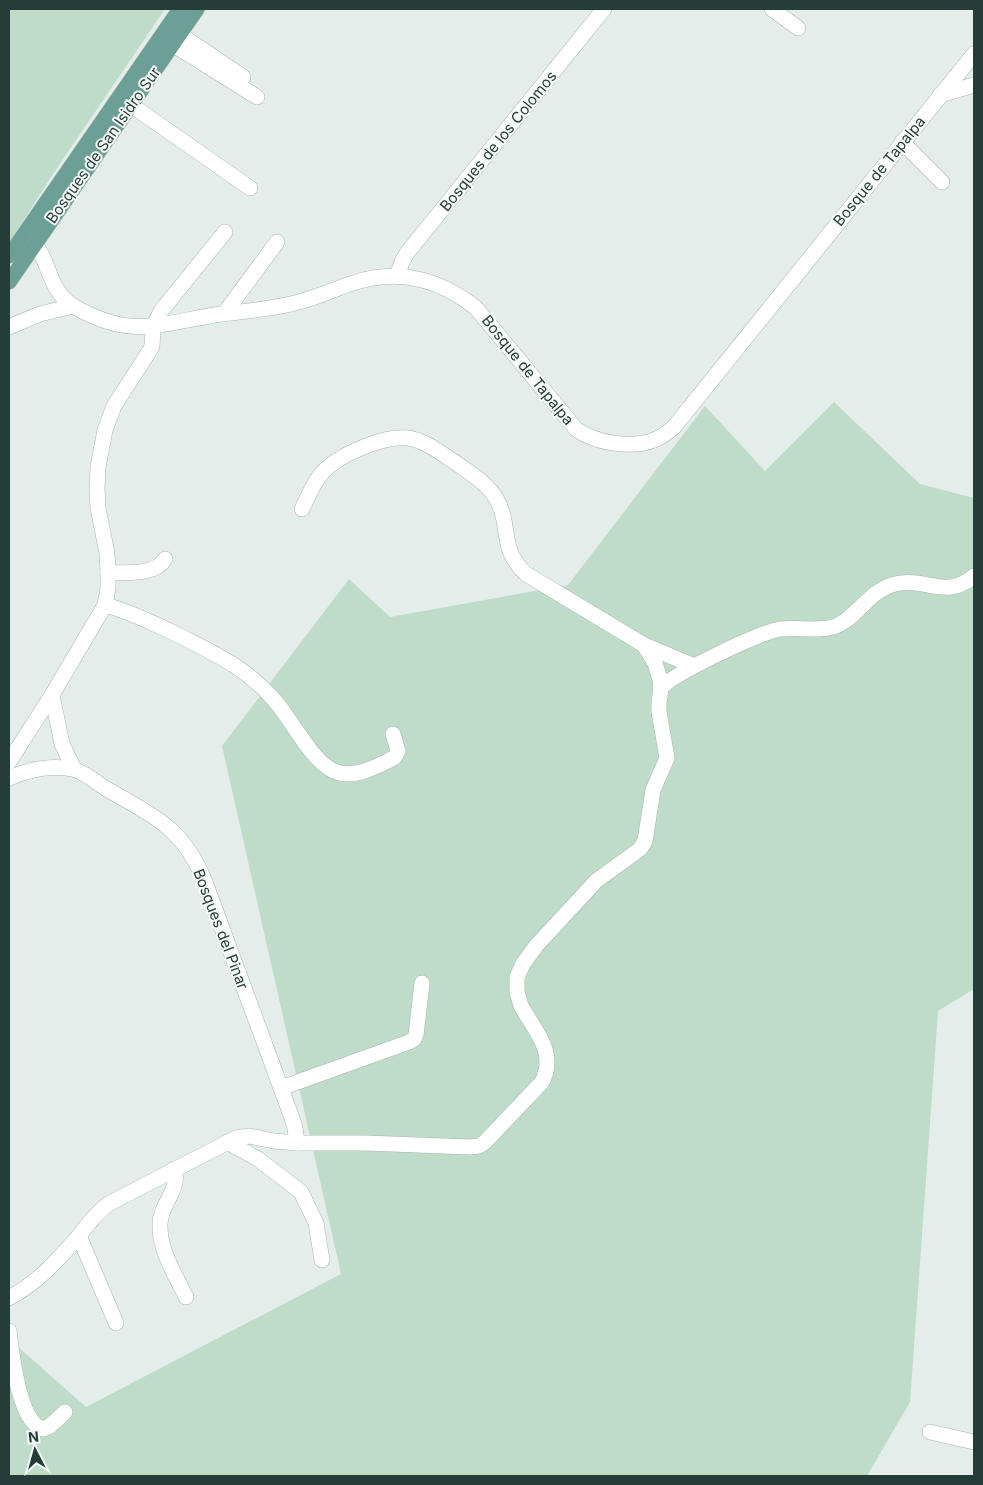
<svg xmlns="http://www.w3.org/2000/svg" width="983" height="1485" viewBox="0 0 983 1485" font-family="Inter,sans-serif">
<rect width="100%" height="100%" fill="#e4ede9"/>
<!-- green -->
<g fill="#bfdcc9">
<path d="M9,9H165L53,174L9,243Z"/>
<path d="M834,402L920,484L974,498V989L938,1011L910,1402L867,1476H9V1339L86,1407L341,1274L222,746L349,579L390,617L568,585L705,406L765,471Z"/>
</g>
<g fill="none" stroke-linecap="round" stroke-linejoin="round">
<!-- minor casing -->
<g stroke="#a7b5b0" stroke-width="16">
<g id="minor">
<path d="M772,9L798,28"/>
<path d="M169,27L243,77"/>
<path d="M172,44L257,97"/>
<path d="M940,95L974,85"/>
<path d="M131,105L250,188"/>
<path d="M902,142L942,182"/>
<path d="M26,237C30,240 34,243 37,247C51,267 50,293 75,307C132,340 161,323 221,314C247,311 274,309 299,302C318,297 335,289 353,283C398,268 440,279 476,308L576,429C595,443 631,449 654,440C662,437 668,432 674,427L974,54"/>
<path d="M397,276L402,262L407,253L604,9"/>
<path d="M224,314L277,242"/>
<path d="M9,327L40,314L73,306"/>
<path d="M302,509C308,497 313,483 322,473C339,454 388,433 413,439C429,443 442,454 456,463C470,473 487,483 496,498C512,525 498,548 526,574L644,645L694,666"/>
<path d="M108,573C126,572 155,576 165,559"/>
<path d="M105,605C129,611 150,622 172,632C213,653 244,665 276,702C292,721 312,761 334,771C352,780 379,766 395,757L398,751L393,734"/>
<path d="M661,688C674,673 759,633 780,629C798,627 819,632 836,626C857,618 868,591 895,584C927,577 946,600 974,576"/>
<path d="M52,695L62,744L74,769"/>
<path d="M9,762L52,695L105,605L108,588V573L107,553L98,508L97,489L98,467L105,430L114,406L152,347L153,327L161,311L225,232"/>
<path d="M9,778C28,770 51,765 72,769C83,771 96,782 105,788C153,816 183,827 205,882L292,1118L295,1128L297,1143"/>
<path d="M281,1088L409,1042L414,1039L416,1035L422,983"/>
<path d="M227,1142L258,1159L301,1192L316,1223L322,1260"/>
<path d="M174,1169C181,1190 160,1204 160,1224C159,1250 175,1274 186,1297"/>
<path d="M79,1236L116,1323"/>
<path d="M9,1298C37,1283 57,1261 78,1237C88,1224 97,1212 110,1203L236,1138L249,1136L274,1141L297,1143H365L470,1147L479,1146L485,1142L542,1082C557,1052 535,1031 521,1006L517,992V977L523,964L536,946L596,881L640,849L645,841L653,790L667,758L659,712V703L661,688L660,679L655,663L644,645"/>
<path d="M9,1331C12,1353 18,1422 43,1429L50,1426L65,1412"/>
<path d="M930,1432L974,1442"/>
</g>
</g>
<!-- major casing -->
<g stroke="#c2c9c7" stroke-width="16">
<g id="major">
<path d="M9,256L180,9"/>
<path d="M9,282L197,9"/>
</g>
</g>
<!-- minor -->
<use href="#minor" stroke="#fff" stroke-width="15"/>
<!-- major -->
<use href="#major" stroke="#6c9f95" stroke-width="15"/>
</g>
<g text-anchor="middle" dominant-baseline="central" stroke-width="4" stroke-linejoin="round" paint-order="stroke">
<!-- street labels -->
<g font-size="15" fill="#253d38" stroke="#f5f9f7">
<text transform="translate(498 141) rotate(-51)">Bosques de los Colomos</text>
<text transform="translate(103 145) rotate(-55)">Bosques de San Isidro Sur</text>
<text transform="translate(879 171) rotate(-51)">Bosque de Tapalpa</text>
<text transform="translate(528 370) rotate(51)">Bosque de Tapalpa</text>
<text transform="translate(221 929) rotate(69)">Bosques del Pinar</text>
</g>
</g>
<!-- border -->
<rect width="983" height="1485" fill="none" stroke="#253d38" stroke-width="20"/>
<!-- north arrow -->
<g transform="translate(35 1450) rotate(354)" stroke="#f5f9f7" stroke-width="4" paint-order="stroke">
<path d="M0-4L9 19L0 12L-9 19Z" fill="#253d38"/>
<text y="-8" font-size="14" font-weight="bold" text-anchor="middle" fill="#253d38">N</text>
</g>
</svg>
